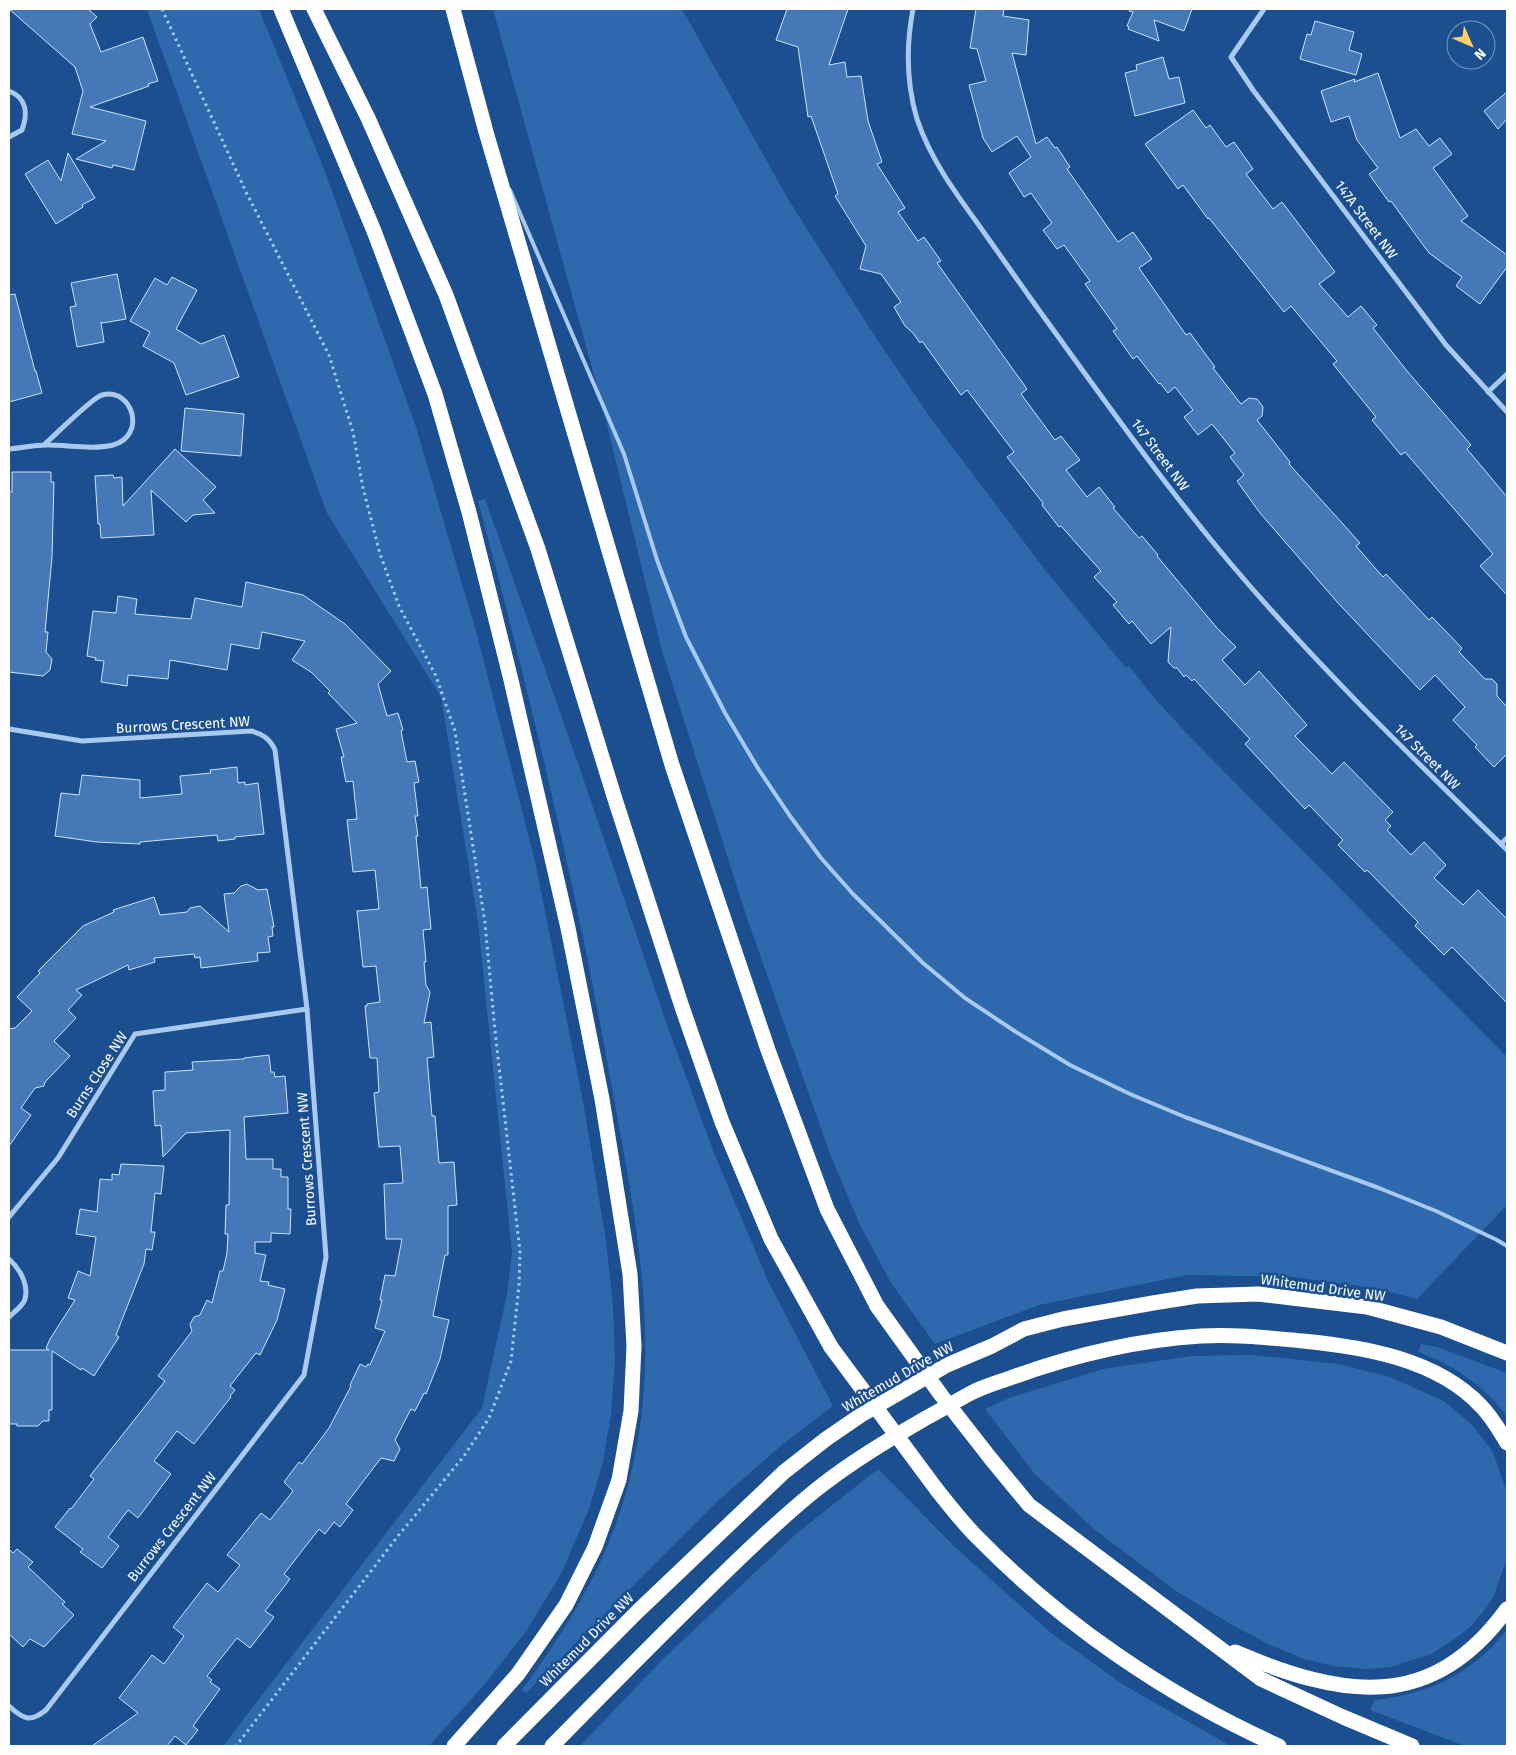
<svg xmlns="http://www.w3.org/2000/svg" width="1516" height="1755" viewBox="0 0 1516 1755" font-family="'Fira Sans',sans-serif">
<rect width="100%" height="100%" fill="#1b4f8f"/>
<!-- green -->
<g fill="#2e69ad">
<path d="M147,9H259L324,169L416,427L477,635L535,861L583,1101L606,1241L613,1305L615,1361L611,1414L603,1462L589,1509L561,1574L525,1633L484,1685L429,1746H223L482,1408L507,1294L512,1253L478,922L441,697L327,513Z"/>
<path d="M493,9H682L788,199L876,338L932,420L1046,571L1126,668L1129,666L1150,693L1189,736L1507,1057V1205L1417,1299L1374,1288L1294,1277L1187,1275L1039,1305L935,1344L891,1283L860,1225L830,1154L746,915L662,651L602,404Z"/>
<path d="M485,499L579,766L667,1025L714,1153L768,1281L833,1406L783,1444L720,1499L526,1693L522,1690C581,1609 621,1539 638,1439C658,1322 633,1203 612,1088C577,890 530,695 478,501Z"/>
<path d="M1421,1344L1437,1347L1507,1373V1416C1484,1386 1454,1365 1418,1352Z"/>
<path d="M1253,1355L1338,1364L1390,1377L1444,1401L1473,1426L1493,1452L1507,1493V1558L1494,1595L1484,1611L1469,1628L1452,1641L1431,1654L1391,1667L1364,1669L1333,1666L1304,1659L1268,1644L1234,1626L1176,1591L1095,1530L1034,1473L985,1409L1009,1398L1103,1369L1191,1356Z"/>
<path d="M878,1469L957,1549L1050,1632L1122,1684L1231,1746H580L663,1659L797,1533Z"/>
<path d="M1507,1630V1746H1465L1370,1710L1375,1700C1430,1694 1471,1674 1507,1630Z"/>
</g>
<!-- building -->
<g fill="#4478b7" stroke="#cfe3fa">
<path d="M9,9H88L97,17L90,24L101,52L143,37L158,81L148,84L149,86L90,107L146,121L134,170L113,165L112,168L76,159L106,141L72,134L83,91L75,67Z"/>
<path d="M787,9H848L829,65L845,62L847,77L861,76L868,121L882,162L877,164L905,208L898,212L918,241L924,237L941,261L937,263L1027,389L1021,394L1055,440L1061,436L1080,460L1066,470L1087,497L1099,487L1115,507L1113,508L1139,538L1142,536L1158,555L1157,556L1217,628L1236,647L1222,660L1245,685L1259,671L1307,725L1295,736L1332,774L1344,762L1393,812L1385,820L1391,826L1387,830L1411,855L1424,842L1446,865L1434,878L1463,905L1478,890L1507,919V1003L1452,947L1444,955L1415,926L1418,922L1367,870L1365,872L1338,845L1343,840L1309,805L1305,809L1245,744L1250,739L1194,679L1192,681L1186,675L1184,677L1177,668H1174L1168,662L1171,627L1151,644L1132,621L1129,624L1113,605L1117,602L1094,577L1101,571L1061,526L1059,527L1042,505L1043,503L1007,457L1014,452L967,390L961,395L922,341L920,343L913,333L905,326L894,307L901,302L881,274L860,269L866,246L835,196L838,194L811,116L808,117L798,47L776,40Z"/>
<path d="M976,9H1004L1003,16L1029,20L1026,55L1012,53L1036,144L1047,137L1055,148L1057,147L1070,167L1067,169L1118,242L1133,232L1152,259L1139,268L1186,335L1190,333L1215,367L1213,368L1241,404L1249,398L1257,399L1263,407L1262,416L1257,420L1290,462L1289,464L1360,543L1356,546L1383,577L1386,574L1429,620L1432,617L1462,648L1459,652L1485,679H1492L1497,684V696L1507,707V754L1494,767L1475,747L1477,745L1453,720L1465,707L1435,675L1420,690L1338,603L1260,513L1237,481L1244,475L1230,457L1235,453L1212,424L1198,435L1184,417L1193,410L1175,387L1168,393L1160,383L1159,384L1137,356L1133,359L1113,331L1117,329L1085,284L1090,281L1064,245L1057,249L1043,230L1052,223L1031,193L1024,197L1009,173L1031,157L1017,136L992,152L983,138L969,85L986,81L977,49L970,48Z"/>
<path d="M1130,9H1192L1184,31L1154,20L1159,41L1128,29L1129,27L1127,26L1133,12L1129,11Z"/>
<path d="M1315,21L1354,32L1349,50L1362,54L1356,75L1300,59L1307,34L1311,35Z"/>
<path d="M1163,57L1169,79L1179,77L1185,103L1135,116L1125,73L1137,70L1136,65Z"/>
<path d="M1378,73L1400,138L1416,129L1429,146L1440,138L1452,154L1433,168L1468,216L1461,221L1507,255V267L1480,304L1456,286L1462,277L1429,253L1391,201L1389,202L1369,174L1378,168L1357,140L1349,116L1331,122L1321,91L1355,79L1354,82Z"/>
<path d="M1507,92V119L1498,129L1484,111Z"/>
<path d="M1193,110L1206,128L1210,125L1226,147L1234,142L1253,169L1246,174L1273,209L1282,202L1335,272L1319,284L1348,317L1361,306L1377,325L1373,328L1407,371L1471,445L1467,449L1507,497V595L1480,566L1493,554L1405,452L1401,455L1372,420L1376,417L1333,364L1337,361L1291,306L1284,312L1209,218L1208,219L1183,185L1178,189L1145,144Z"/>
<path d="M68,153L95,198L82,205L83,207L56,224L25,174L48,160L61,181Z"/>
<path d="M117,274L126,319L103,323L101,322L104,342L77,347L70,307L76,306L71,283Z"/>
<path d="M172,277L197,290L176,329L201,344L224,335L239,377L186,395L174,363L143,346L150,332L130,321L155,278L167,285Z"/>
<path d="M15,294L35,371H36L42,393L9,402V295Z"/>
<path d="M185,408L244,414L241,456L181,451Z"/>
<path d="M175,449L216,487L203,500L215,513L193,515L186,522L151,490L154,535L101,538L100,524H98L95,476L113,475L114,478L122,477L123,506Z"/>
<path d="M12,472H51V482H54L52,557L45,632H48L46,652L52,659L50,670L43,676L9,672V492H12Z"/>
<path d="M246,582L303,595L345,624L391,671L378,684L387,716L398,713L403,730L401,731L407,762L415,761L419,782L414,783L418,816H415L418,836H416L421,888L427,887L431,929L423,930L426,962H424L426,985L430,992L424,1023L431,1022L434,1057L427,1058L432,1116H435L439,1163L454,1162L457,1205L448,1206V1255H445L433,1316L449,1320L440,1359L426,1394L424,1393L415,1411L411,1409L395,1440L400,1449L394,1461L381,1458L346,1504L353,1510L340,1527L334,1522L325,1534L319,1529L284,1574L290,1579L265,1611L274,1617L250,1648L237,1638L207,1676L212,1680L210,1682L220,1689L193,1726L198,1730L186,1745L175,1736L167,1746H92L138,1713L119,1698L152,1655L164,1664L184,1636L173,1627L207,1583L218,1592L240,1565L227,1555L261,1513L270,1520L293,1491L284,1482L299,1462L302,1464L329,1428L351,1386L350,1385L360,1364L366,1367L368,1364L370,1365L385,1331L375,1328L382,1300H380L385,1275L395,1276L402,1239H386L384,1184L403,1183L400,1146L379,1147L374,1093L379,1092L377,1058H370L365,1006H367V1004L380,1002L376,966L363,967L357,911L379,909L375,870L353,872L347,820L357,819L353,781L346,782L341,757H344L336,729L357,723L328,693L330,691L311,672L292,660L305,641L262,632L259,649L231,644L227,670L170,660L168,679L128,675L127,686L101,682L104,661L95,660L96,658L87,656L93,611L116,613L118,596L137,599L135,614L191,619L195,598L242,607Z"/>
<path d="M237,767L238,783L245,782V785L258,783L264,834L235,837V839L218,841L217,835L140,842V844L97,842L55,836L61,793L79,795L82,775L140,780V798L182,794L180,776L211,773L210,770Z"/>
<path d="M247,884L258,890L267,889L274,927H272L273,936L268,937L270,952L257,953L258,961L201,968L200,957L195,958L194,954L154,958L155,962L129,970L128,965L76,990L82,995L68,1010L76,1018L54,1041L70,1056L45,1082L44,1086L35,1088L21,1108L31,1115L9,1146V1029L15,1028L32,1011L17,997L40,973L38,971L83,926L114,912L113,910L154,897L160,915L187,912L190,908L200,906L229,932L224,894L234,893L241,886Z"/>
<path d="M269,1055L271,1072H274L275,1077L285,1076L288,1113L244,1117L246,1159H273V1169H281V1177H288V1209H291L290,1234L271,1233V1242H255V1253L266,1255L260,1281L269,1282L268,1285L285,1289L277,1320L260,1355L256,1353L230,1386L235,1390L230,1396L231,1397L194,1444L177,1431L154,1461L171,1474L138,1518L128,1510L108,1537L119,1546L102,1568L80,1552L83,1549L55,1527L70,1508L71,1509L94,1479L90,1476L165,1381L158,1376L192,1331L190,1324L194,1317L200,1315L207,1300L212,1303L220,1271H223L227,1253L228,1234H225L226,1205H229L230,1130L186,1133L163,1157L161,1125L155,1126L153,1091L165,1090V1072L193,1070L192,1062L244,1059V1058Z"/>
<path d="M121,1164L164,1166L161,1194L155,1193L151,1232H155L152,1250L146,1249L144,1264L116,1335L119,1337L94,1376L82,1368L81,1370L52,1351V1410H49V1421H43L38,1426H17V1424H9V1350H49L46,1348L50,1339L75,1300L68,1298L78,1271L90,1276L96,1237L76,1234L80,1209L97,1212L100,1179L112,1180V1174L119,1175Z"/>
<path d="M9,1549L13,1553L17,1549L33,1562L28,1567L65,1602L62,1604L74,1615L44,1647L30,1639L23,1647L9,1634Z"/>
</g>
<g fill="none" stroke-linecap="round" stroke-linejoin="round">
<!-- path -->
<path stroke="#a9c9ee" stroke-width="3" stroke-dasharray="2.5 4" stroke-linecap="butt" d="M162,9L246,192L329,355L353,432L363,488L380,554L399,606L436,676L455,731L485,923L495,1031L520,1252L519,1285L511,1361L489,1418L464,1456L398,1536L236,1746"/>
<!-- lane -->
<path stroke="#a9c9ee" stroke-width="4" d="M510,190L624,454L657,560L686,637L725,713L759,770L790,816L821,858L853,894L923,963L965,998L1016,1032L1070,1065L1130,1094L1185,1117L1379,1188L1436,1211L1497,1240L1507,1246"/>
<!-- street -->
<g stroke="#a9c9ee" stroke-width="5">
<path d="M913,9C906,46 906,82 917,119C930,158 954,191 978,224C997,251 1017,279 1036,306C1099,393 1162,482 1231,564C1317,666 1412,757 1507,850"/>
<path d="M1264,9L1231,57L1253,90L1446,345L1507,412"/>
<path d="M9,91C27,98 28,114 22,130L9,137"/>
<path d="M1488,392L1507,374"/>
<path d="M9,449C21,448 34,445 47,445C68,445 92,450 113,445C147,436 133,387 102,395C93,397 54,436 44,445"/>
<path d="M9,729L82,741L251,731C263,734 270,739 275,750L307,1009L326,1257L304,1375L46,1710C30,1723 23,1719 9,1706"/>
<path d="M1501,844L1507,838"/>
<path d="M9,1217L58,1158L135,1034L307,1009"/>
<path d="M9,1259C19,1268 29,1284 25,1299C23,1306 14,1312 9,1317"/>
</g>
<!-- highway -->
<g stroke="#fff" stroke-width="15">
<path d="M281,9L374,231L435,394L469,512L511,680L568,928L602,1099L630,1274L634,1346L631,1411L619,1480L595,1547L566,1605L518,1674L454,1746"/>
<path d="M314,9L368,118L446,295L538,549L614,796L682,1007L722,1122L771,1239L831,1347"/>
<path d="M453,9L486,132L672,765L768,1050L827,1209L877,1306"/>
<path d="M991,1459L1029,1505L1261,1679L1343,1717L1412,1746"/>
<path d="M937,1490C949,1505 962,1522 976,1536C1062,1624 1167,1696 1279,1746"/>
<path d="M1235,1652C1341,1697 1431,1714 1507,1609"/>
<path d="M504,1746L637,1612L784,1472L826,1439L861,1415L947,1365L992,1346L1024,1329L1063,1319L1153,1303L1197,1296L1258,1294L1367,1307L1441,1327L1507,1353"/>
<path d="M552,1746C601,1696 650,1646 700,1597C737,1560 776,1522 817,1489C851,1462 888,1440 926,1418C941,1410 956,1401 971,1393C984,1386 999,1382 1013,1377C1074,1355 1137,1340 1201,1336C1235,1334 1270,1338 1303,1341C1364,1347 1437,1359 1481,1406C1492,1417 1499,1430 1507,1443"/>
</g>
<!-- highway-bridge -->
<g stroke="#fff" stroke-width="15">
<path d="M877,1306L941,1395L991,1459"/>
<path d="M831,1347L937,1490"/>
</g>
</g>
<g text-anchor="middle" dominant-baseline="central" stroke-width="5" stroke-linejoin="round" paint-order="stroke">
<!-- street labels -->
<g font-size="14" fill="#fff" stroke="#1b4f8f">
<text transform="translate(1366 220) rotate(53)">147A Street NW</text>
<text transform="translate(1160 455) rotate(53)">147 Street NW</text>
<text transform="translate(183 725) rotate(-3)">Burrows Crescent NW</text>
<text transform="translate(1427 757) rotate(45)">147 Street NW</text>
<text transform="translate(97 1075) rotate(-57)">Burns Close NW</text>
<text transform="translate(307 1159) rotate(-94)">Burrows Crescent NW</text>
<text transform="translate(1323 1288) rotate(8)">Whitemud Drive NW</text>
<text transform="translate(898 1377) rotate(-30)">Whitemud Drive NW</text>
<text transform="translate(172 1527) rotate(-52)">Burrows Crescent NW</text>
<text transform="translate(587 1640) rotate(-45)">Whitemud Drive NW</text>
</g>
</g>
<!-- border -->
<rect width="1516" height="1755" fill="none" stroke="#ffffff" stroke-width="20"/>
<!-- north arrow -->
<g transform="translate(1471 45) rotate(135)"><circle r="24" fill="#1b4f8f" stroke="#7695bc"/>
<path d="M0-4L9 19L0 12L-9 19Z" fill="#ffd166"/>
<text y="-8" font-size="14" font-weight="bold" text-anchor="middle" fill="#ffffff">N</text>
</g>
</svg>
